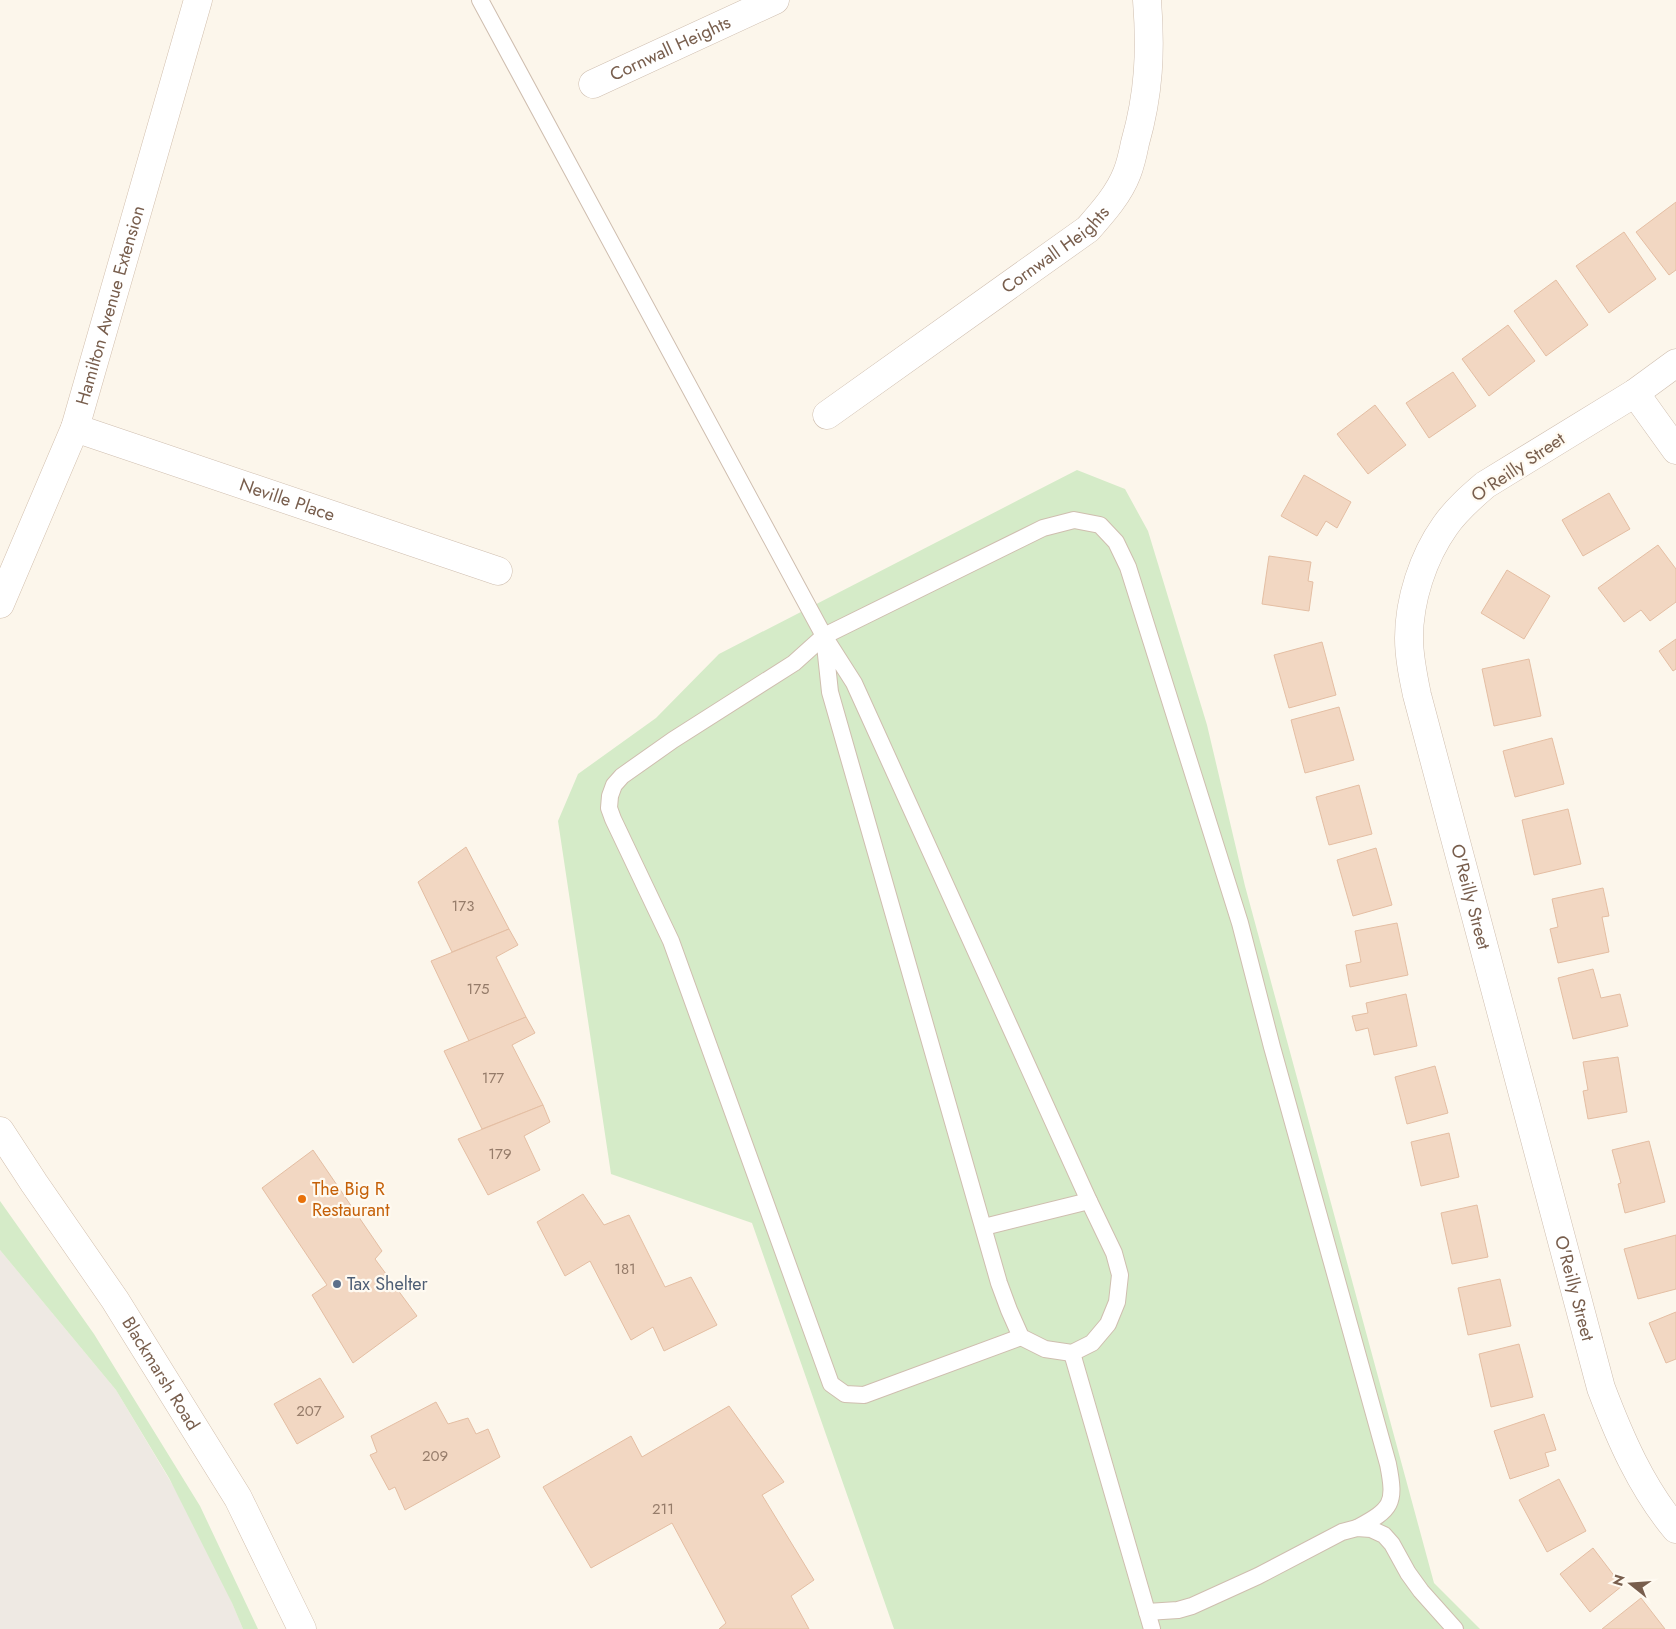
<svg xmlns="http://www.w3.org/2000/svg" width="1676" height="1629" viewBox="0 0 1676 1629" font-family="Jost,sans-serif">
<rect width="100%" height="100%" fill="#fcf6eb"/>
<!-- industrial -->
<path fill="#eee9e3" d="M0,1250L116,1390L206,1541L243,1629H0Z"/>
<!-- green -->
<g fill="#d5ebc8">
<path d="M1077,470L1125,489L1148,531L1207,725L1245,886L1434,1583L1480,1629H894L752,1223L611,1174L558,821L578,774L656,718L719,654Z"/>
<path d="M0,1201L94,1334L200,1506L258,1629H243L232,1603L169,1478L116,1390L0,1250Z"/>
</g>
<!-- building -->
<g fill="#f2d7c2" stroke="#e4bea3">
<path d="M1676,202V270L1669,275L1636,232Z"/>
<path d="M1624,232L1656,279L1609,313L1576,266Z"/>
<path d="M1556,280L1588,325L1546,356L1514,311Z"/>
<path d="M1508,325L1535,361L1489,396L1462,359Z"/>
<path d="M1453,372L1476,406L1429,438L1406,403Z"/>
<path d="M1375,405L1406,445L1368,474L1337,434Z"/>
<path d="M1304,475L1351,502L1337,528L1326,521L1317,536L1281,516Z"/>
<path d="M1609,493L1630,529L1583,556L1562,520Z"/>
<path d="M1658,545L1676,569V602L1650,621L1641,610L1624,622L1598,588Z"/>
<path d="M1269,556L1311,562L1308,581L1313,582L1309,611L1262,604Z"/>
<path d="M1507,570L1550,596L1524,639L1481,613Z"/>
<path d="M1676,639V669L1673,671L1659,651Z"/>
<path d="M1322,642L1336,695L1289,708L1274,655Z"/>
<path d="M1529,659L1541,716L1494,726L1482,669Z"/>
<path d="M1339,707L1354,760L1305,773L1291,720Z"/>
<path d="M1552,738L1564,784L1515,797L1503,751Z"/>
<path d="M1359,785L1372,834L1329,845L1316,797Z"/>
<path d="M1568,809L1581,864L1534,875L1522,820Z"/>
<path d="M466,847L509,929L452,952L418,882Z"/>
<path d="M1376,848L1392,905L1353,916L1337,860Z"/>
<path d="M1603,888L1609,916L1602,917L1609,952L1558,963L1550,929L1558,927L1552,899Z"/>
<path d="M1397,923L1408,975L1350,987L1346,965L1361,962L1355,931Z"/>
<path d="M509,929L518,945L496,957L526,1017L469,1041L431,961Z"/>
<path d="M1593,969L1601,998L1620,994L1628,1026L1573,1039L1558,978Z"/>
<path d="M1406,994L1417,1046L1374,1055L1368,1028L1356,1031L1352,1016L1368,1013L1366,1003Z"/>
<path d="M526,1017L535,1033L512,1045L543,1105L482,1129L444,1051Z"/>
<path d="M1618,1057L1627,1112L1588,1119L1583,1091L1588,1090L1583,1062Z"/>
<path d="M1435,1066L1448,1113L1407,1124L1395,1077Z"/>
<path d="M543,1105L550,1122L524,1136L540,1170L488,1195L458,1139Z"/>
<path d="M1449,1133L1459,1177L1421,1186L1411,1142Z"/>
<path d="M1649,1141L1665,1202L1625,1213L1618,1184L1621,1183L1612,1150Z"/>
<path d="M313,1150L382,1251L375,1259L417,1316L353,1363L312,1295L327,1285L262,1188Z"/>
<path d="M583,1194L604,1225L629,1215L665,1287L691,1277L717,1325L664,1351L653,1327L631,1340L590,1261L565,1276L537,1222Z"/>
<path d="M1477,1205L1488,1257L1452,1264L1441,1213Z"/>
<path d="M1676,1235V1289L1638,1299L1624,1249Z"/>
<path d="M1500,1279L1511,1326L1468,1335L1458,1288Z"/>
<path d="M1676,1312V1359L1666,1363L1649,1323Z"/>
<path d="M1519,1344L1533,1397L1491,1407L1479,1354Z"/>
<path d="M320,1378L344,1417L297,1444L274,1404Z"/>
<path d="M436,1402L448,1424L468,1418L476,1434L488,1429L500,1457L405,1510L395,1487L389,1490L370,1455L377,1452L371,1436Z"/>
<path d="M729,1406L784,1482L762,1495L814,1580L791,1596L809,1629H719L726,1623L672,1523L591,1568L543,1487L631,1436L642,1457Z"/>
<path d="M1544,1414L1556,1450L1545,1453L1549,1466L1510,1479L1494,1431Z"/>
<path d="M1559,1479L1586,1531L1547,1552L1519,1500Z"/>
<path d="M1593,1548L1622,1586L1590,1612L1560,1574Z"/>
<path d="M1641,1598L1665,1629H1602Z"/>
</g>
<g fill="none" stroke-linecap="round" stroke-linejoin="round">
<!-- lane casing -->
<g stroke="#cfbeaf" stroke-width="18">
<g id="lane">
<path d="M480,0L824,636L854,683L1089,1201L1114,1253L1120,1275L1117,1302L1108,1324L1092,1343L1072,1353L1045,1349L1021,1337L1009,1310L999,1283L830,692L824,636"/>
<path d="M984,1227L1089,1201"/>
<path d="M1021,1337L864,1395L845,1394L831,1384L671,941L613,819L609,808L610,796L614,785L622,776L673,740L794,663L824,636L1043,528L1074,520L1100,525L1116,542L1128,567L1240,923L1272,1047L1388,1464C1396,1504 1392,1509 1357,1528"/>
<path d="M1072,1353L1152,1629"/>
<path d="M1147,1612L1178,1610L1192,1606L1258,1576L1342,1532L1357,1528L1371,1529L1384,1535L1392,1544L1408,1573L1421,1591L1455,1629"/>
</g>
</g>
<!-- street casing -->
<g stroke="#cfbeaf" stroke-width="29">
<g id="street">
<path id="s1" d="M593,84L775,0"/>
<path id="s2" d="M1676,363L1635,393L1485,485C1471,497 1456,510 1445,526C1423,557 1409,600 1409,638C1409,657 1413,676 1417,695L1601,1388C1620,1438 1641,1487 1676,1529"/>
<path d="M1635,393L1676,450"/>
<path id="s3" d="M827,415L1088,229C1103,212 1119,194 1127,173C1131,163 1133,153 1135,143C1149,94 1151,51 1147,0"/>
<path id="s4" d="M75,428L498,571"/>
</g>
</g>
<!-- secondary casing -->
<g stroke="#d2bfad" stroke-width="29">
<g id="secondary">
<path id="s5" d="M0,604L75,428L198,0"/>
<path id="s6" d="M0,1131L34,1183L115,1300L238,1498L302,1629"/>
</g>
</g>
<!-- lane -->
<use href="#lane" stroke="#fff" stroke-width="16"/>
<!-- street -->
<use href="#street" stroke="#fff" stroke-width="28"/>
<!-- secondary -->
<use href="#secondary" stroke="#fff" stroke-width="28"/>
</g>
<!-- markers -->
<circle fill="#e8710a" stroke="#fffaf1" stroke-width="2" cx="302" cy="1199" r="5"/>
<circle fill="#5c6f8a" stroke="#fffaf1" stroke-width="2" cx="337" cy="1284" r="5"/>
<g text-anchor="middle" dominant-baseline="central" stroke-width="4.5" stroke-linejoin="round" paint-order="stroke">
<!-- number labels -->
<g font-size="15" fill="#967c6a">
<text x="463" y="906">173</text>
<text x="478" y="989">175</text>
<text x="493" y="1078">177</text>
<text x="500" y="1154">179</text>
<text x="625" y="1269">181</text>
<text x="309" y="1411">207</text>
<text x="435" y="1456">209</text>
<text x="663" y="1509">211</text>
</g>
<!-- street labels -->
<g font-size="18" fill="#785e4d" stroke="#fffaf1">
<text stroke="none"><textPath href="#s1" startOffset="85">Cornwall Heights</textPath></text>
<text stroke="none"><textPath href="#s3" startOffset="282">Cornwall Heights</textPath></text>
<text stroke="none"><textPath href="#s5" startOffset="319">Hamilton Avenue Extension</textPath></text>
<text transform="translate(1518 467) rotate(-34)">O'Reilly Street</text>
<text stroke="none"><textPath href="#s4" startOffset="224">Neville Place</textPath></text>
<text stroke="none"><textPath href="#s2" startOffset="670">O'Reilly Street</textPath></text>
<text stroke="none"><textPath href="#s2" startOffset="1075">O'Reilly Street</textPath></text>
<text stroke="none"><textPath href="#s6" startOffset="291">Blackmarsh Road</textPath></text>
</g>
<!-- food labels -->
<g font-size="18" fill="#c56008" stroke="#fffaf1" text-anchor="start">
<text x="312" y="1189">The Big R<tspan x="312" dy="21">Restaurant</tspan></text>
</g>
<!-- service labels -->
<g font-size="18" fill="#4e5e75" stroke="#fffaf1" text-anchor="start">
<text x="347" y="1284">Tax Shelter</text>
</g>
</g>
<!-- north arrow -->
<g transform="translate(1631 1584) rotate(287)" stroke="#fffaf1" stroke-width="4" paint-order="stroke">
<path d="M0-4L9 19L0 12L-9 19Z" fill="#785e4d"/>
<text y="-8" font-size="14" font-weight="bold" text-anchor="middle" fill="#785e4d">N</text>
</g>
</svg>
